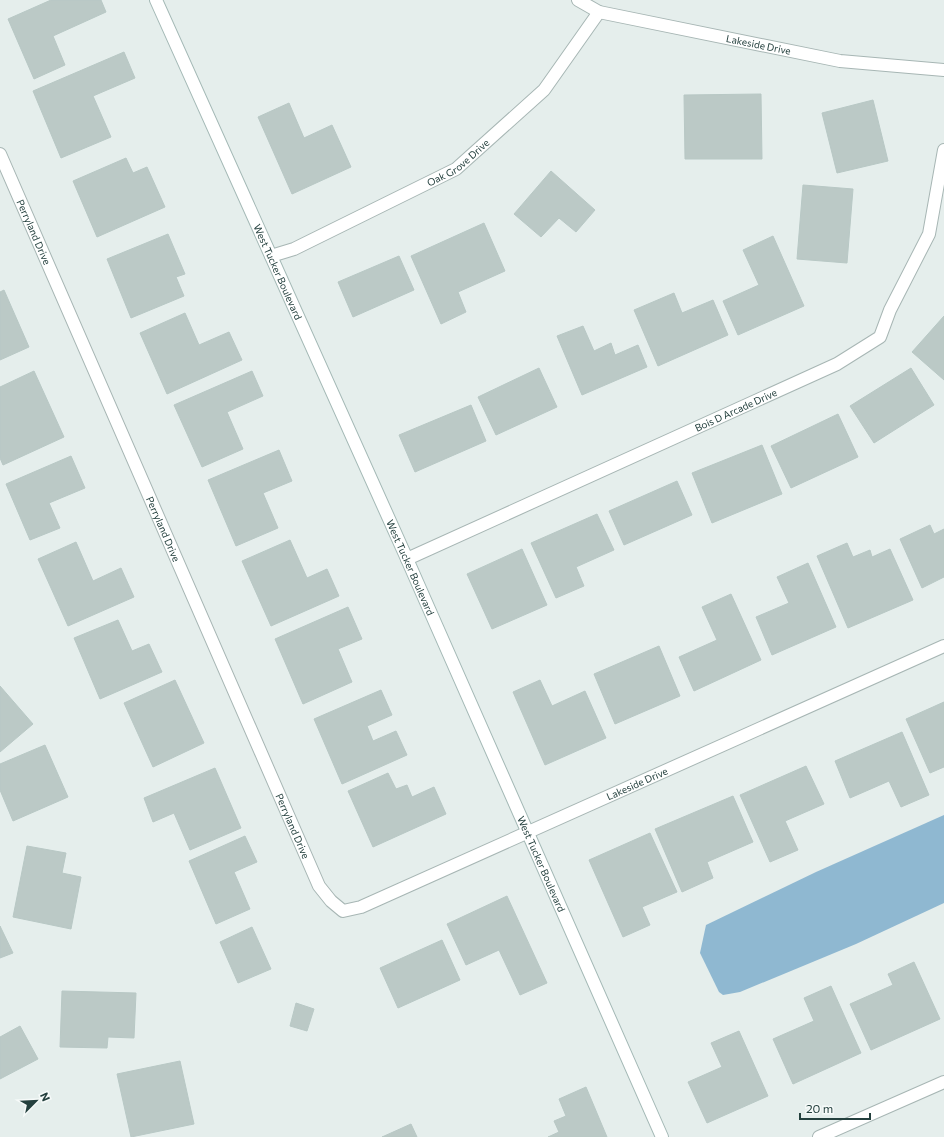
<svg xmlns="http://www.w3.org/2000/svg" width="944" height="1137" viewBox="0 0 944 1137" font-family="Commissioner,sans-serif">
<rect width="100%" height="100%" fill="#e5eeec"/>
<!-- water -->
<path fill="#8fb8d1" d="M944,815V903L856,944L740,992L723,995L719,992L700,953L706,925L816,872Z"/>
<!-- building -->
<g fill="#bbc9c6" stroke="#b8c8c5">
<path d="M51,0H101L106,12L53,36L65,65L34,79L8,19Z"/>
<path d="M124,52L135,78L93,96L111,137L61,158L33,91Z"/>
<path d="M761,94L762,159H685L684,95Z"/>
<path d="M873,100L888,161L837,173L822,113Z"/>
<path d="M289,103L304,138L332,125L351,167L292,194L258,117Z"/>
<path d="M126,158L133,173L147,167L165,207L97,237L73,181Z"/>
<path d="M551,171L595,210L576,232L559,218L541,237L514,214Z"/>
<path d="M803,185L853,189L847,263L797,259Z"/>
<path d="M484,223L505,271L458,292L466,312L441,324L411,256Z"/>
<path d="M168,234L185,274L176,277L184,296L131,318L107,259Z"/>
<path d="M773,236L804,306L738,335L723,301L759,285L743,250Z"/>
<path d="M399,256L414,290L353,317L338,282Z"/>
<path d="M4,290L29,347L0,360V292Z"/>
<path d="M674,293L682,313L713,300L728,335L658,366L634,310Z"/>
<path d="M185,313L199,345L229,332L242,360L167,394L140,333Z"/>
<path d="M944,316V380L912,352Z"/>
<path d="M583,326L594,351L611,343L615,355L638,345L647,367L582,395L557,336Z"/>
<path d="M539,368L557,407L496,435L478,397Z"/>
<path d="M911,368L934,405L874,443L850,406Z"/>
<path d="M34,371L64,437L3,465L0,458V387Z"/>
<path d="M252,371L263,396L227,412L243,449L202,467L174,405Z"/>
<path d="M471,405L486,441L415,472L399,435Z"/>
<path d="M838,414L858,457L791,488L771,446Z"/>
<path d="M762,445L782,494L712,523L692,473Z"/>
<path d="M279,450L292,481L263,493L278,528L236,546L208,480Z"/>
<path d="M71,456L85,488L49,503L60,528L30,540L6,484Z"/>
<path d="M677,481L692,515L624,545L609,511Z"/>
<path d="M597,514L614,550L576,567L584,586L556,598L531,543Z"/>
<path d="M930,525L934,534L944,529V577L922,588L900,539Z"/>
<path d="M290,540L307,578L327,569L339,596L271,626L242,561Z"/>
<path d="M76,542L93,581L121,568L134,597L68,626L38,559Z"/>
<path d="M847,543L853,557L870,550L872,557L890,549L913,600L848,628L817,556Z"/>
<path d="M522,549L547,605L492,629L467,574Z"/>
<path d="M808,563L836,627L772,655L756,617L789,603L777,577Z"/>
<path d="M731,594L761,660L694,691L679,657L717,640L702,607Z"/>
<path d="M348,607L362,639L338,649L352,682L303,704L275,639Z"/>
<path d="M118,620L132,651L149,644L162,672L100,699L74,638Z"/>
<path d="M659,646L680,696L615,724L594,674Z"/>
<path d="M175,680L204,743L153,767L124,703Z"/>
<path d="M540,680L552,706L585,691L606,738L545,765L513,692Z"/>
<path d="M0,686L33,724L0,752Z"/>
<path d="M381,690L392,715L367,726L373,741L396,731L407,755L342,784L314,719Z"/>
<path d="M944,702V767L930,773L906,719Z"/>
<path d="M902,732L929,795L901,807L889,781L850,798L835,761Z"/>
<path d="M45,745L68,797L13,821L0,790V764Z"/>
<path d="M806,766L824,804L785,821L798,850L770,862L740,795Z"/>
<path d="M215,768L241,828L190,850L174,813L153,822L144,798Z"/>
<path d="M388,773L396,789L407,785L412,797L434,787L446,814L373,847L348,791Z"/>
<path d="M733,796L753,842L707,862L713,878L682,892L655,829Z"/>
<path d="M650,833L677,892L642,907L650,925L623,937L589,860Z"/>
<path d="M245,836L257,862L234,872L250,909L216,924L189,861Z"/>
<path d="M27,846L66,853L62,873L81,877L71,929L13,917Z"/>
<path d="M507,896L547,983L520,995L499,950L466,965L447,924Z"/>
<path d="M0,926L13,953L0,958Z"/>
<path d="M252,927L271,969L238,983L220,942Z"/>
<path d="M442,940L460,980L398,1008L380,968Z"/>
<path d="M914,962L940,1019L871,1050L850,1004L893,985L888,974Z"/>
<path d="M831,986L861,1053L793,1084L773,1039L814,1021L804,998Z"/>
<path d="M62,991L136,993L134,1038L108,1037L107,1048L60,1047Z"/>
<path d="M296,1003L314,1009L307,1031L290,1026Z"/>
<path d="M20,1026L38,1059L0,1079V1037Z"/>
<path d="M739,1031L768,1096L707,1123L688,1082L722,1067L711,1043Z"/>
<path d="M180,1061L194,1124L131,1137L117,1074Z"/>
<path d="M586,1087L607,1137H548L559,1132L554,1121L566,1116L559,1099Z"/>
<path d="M411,1124L417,1137H382Z"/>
</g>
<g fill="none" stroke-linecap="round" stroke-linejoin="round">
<!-- street casing -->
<g stroke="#a7b6b4" stroke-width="14">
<g id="street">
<path id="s1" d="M578,0L599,12L840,61L944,70"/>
<path id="s2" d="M0,154L319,886L331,901L343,911L361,907L944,646"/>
<path id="s3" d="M271,256L294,249L456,169L544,90L599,12"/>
<path id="s4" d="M407,559L837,364L880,337L890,310L929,234L944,150"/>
<path d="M819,1137L944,1082"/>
</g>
</g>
<!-- secondary casing -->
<g stroke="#a4b9b6" stroke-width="14">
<g id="secondary">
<path id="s5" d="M156,0L407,559L662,1137"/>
</g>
</g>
<!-- street -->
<use href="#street" stroke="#fff" stroke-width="12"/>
<!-- secondary -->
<use href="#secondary" stroke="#fff" stroke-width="12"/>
</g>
<g text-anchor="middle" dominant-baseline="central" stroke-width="4" stroke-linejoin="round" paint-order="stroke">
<!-- street labels -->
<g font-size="10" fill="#24403e" stroke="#f6faf9">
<text stroke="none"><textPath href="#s1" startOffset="187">Lakeside Drive</textPath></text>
<text stroke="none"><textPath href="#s3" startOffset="210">Oak Grove Drive</textPath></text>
<text stroke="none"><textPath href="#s2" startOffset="85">Perryland Drive</textPath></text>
<text stroke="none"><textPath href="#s5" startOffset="298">West Tucker Boulevard</textPath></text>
<text stroke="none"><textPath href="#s4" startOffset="361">Bois D Arcade Drive</textPath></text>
<text stroke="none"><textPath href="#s2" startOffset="409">Perryland Drive</textPath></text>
<text stroke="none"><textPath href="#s5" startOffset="622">West Tucker Boulevard</textPath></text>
<text stroke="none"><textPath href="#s2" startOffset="1154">Lakeside Drive</textPath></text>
<text stroke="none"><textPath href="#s2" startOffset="733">Perryland Drive</textPath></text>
<text stroke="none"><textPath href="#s5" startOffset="946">West Tucker Boulevard</textPath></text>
</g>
</g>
<!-- north arrow -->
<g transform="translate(36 1101) rotate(66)" stroke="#f6faf9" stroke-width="3" paint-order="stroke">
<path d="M0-3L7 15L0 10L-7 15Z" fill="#24403e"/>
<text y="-6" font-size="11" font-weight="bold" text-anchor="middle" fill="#24403e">N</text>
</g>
<!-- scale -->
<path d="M800 1113v6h70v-6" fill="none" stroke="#24403e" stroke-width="2"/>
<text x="806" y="1113" font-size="12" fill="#24403e" stroke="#f6faf9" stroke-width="3" paint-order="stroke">20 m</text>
</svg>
